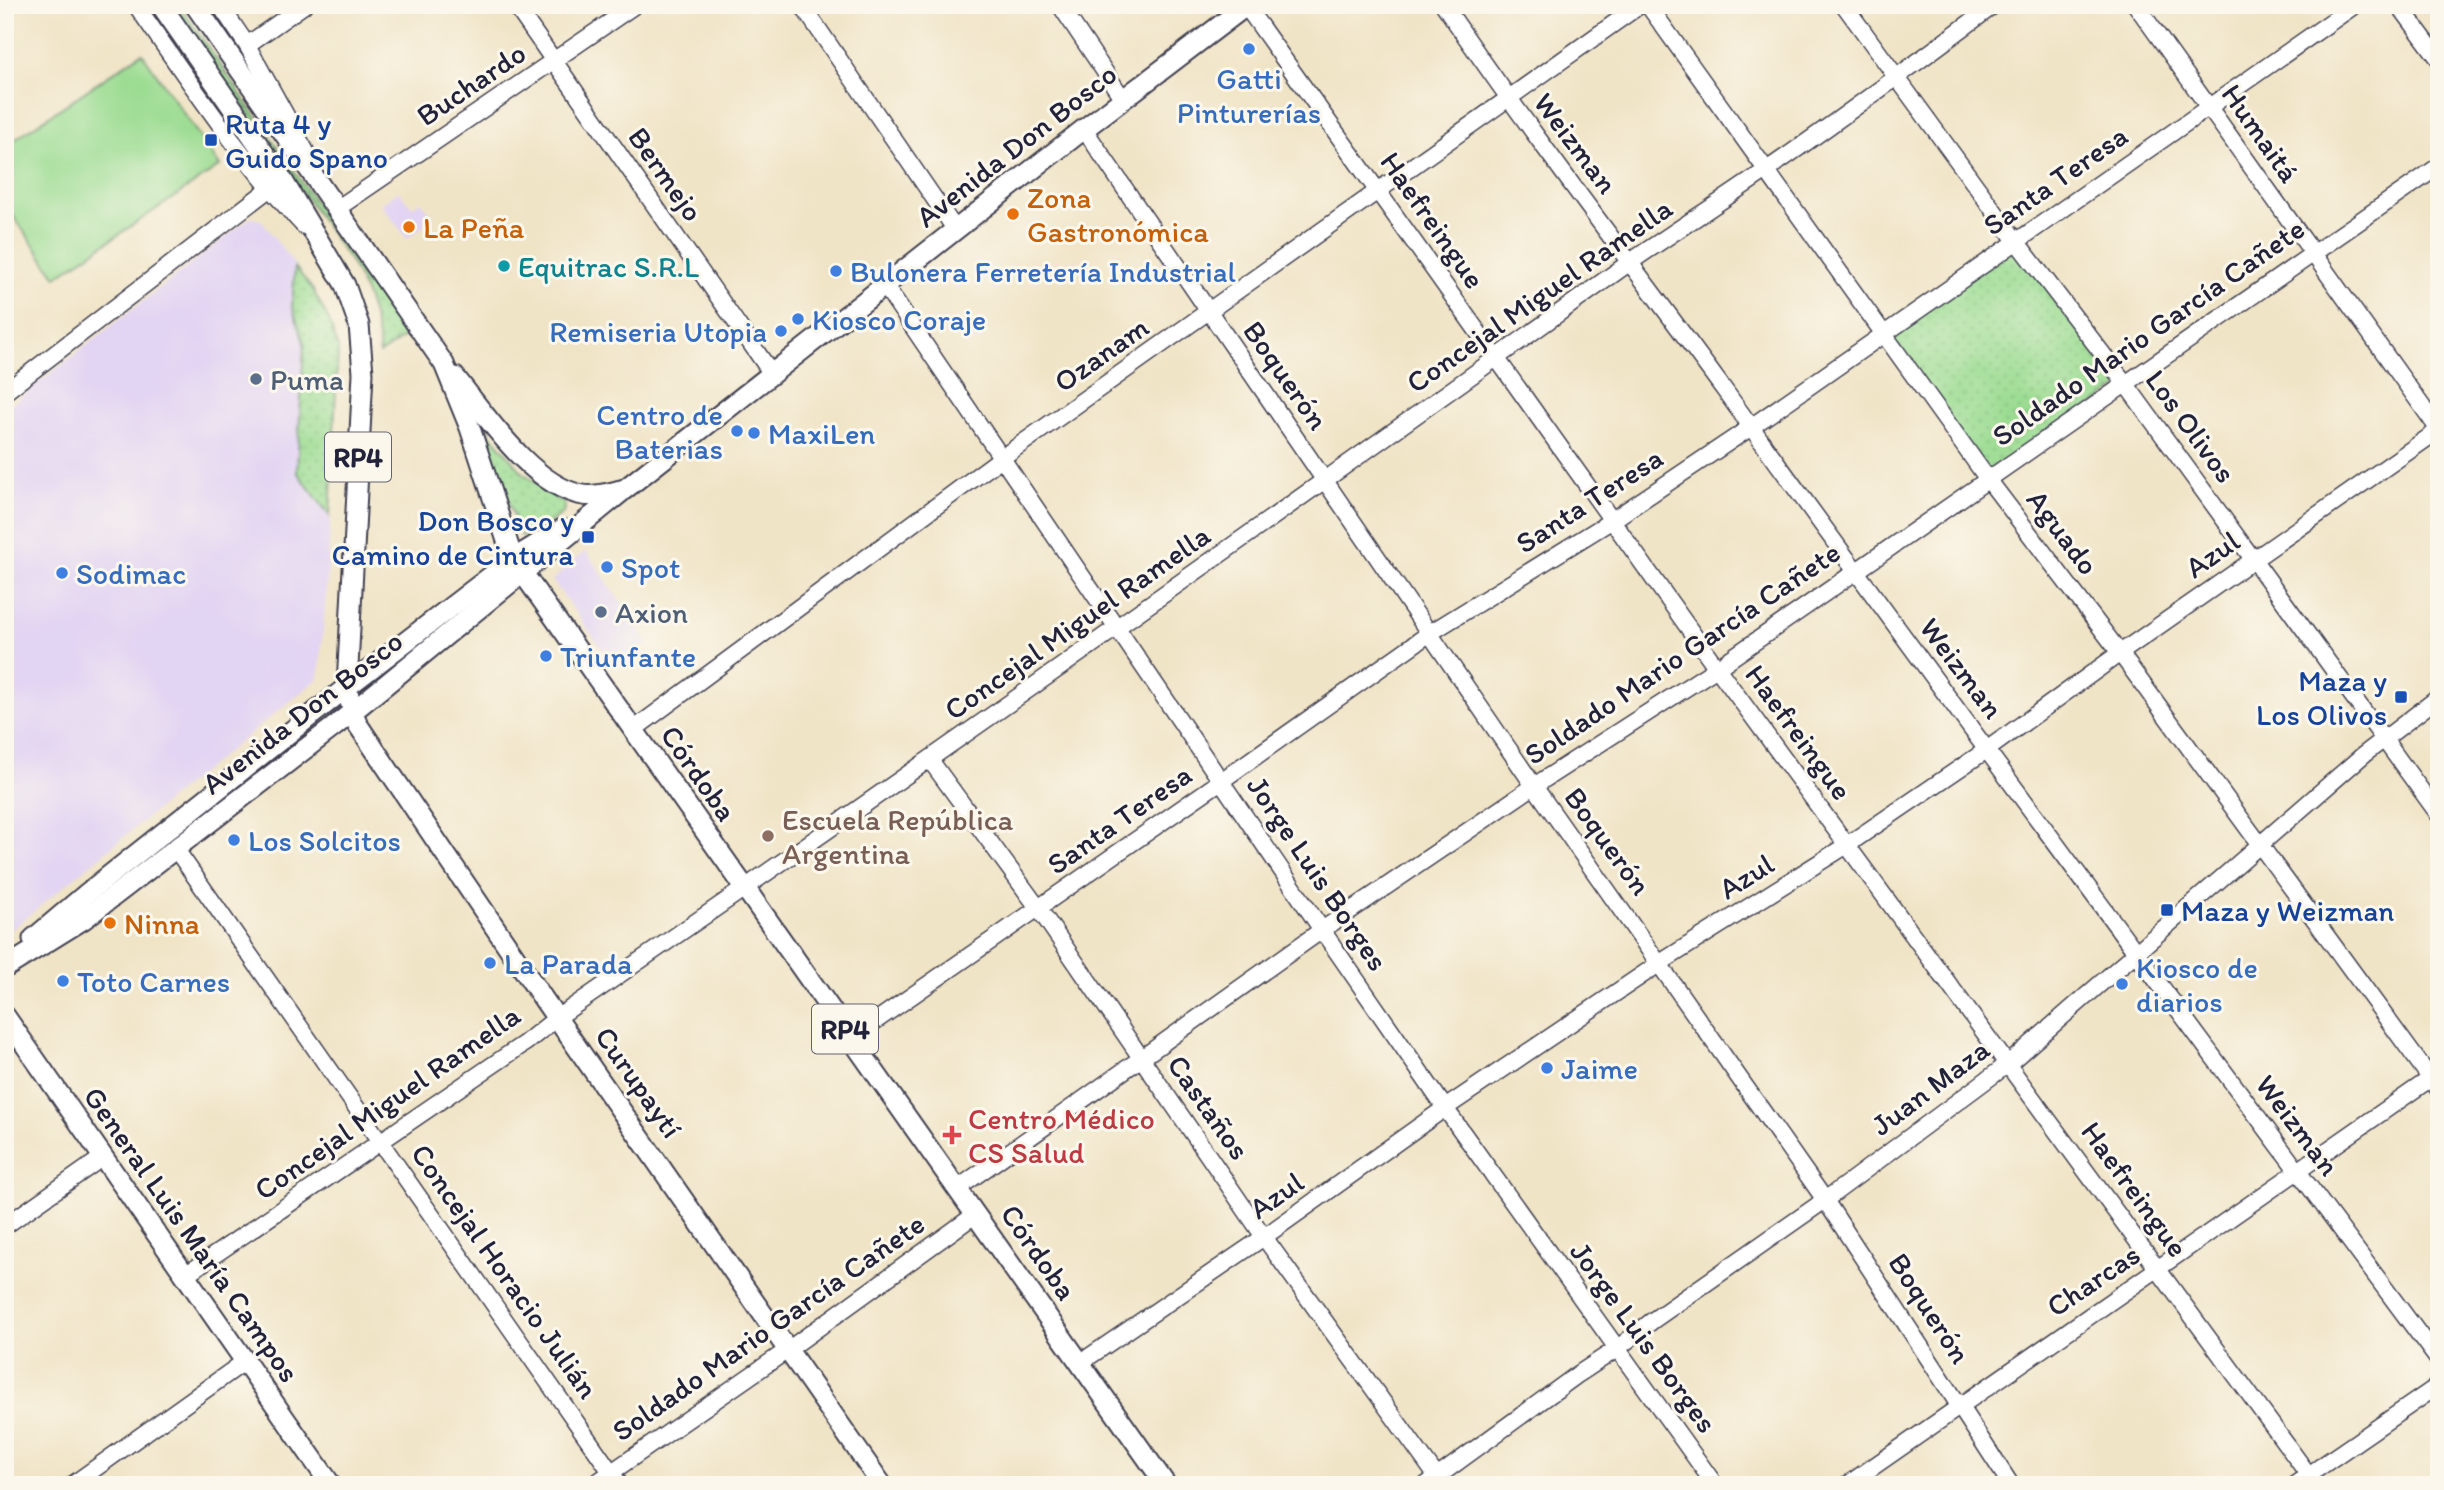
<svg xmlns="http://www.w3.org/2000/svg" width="2444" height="1490" viewBox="0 0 2444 1490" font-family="Itim,sans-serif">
<defs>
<pattern id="grass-dots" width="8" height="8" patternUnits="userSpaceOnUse" patternTransform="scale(1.75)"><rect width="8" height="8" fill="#9bdc92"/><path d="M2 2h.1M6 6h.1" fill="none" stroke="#85bc7f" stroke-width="1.8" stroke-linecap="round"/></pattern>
</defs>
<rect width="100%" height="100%" fill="#fbf7ec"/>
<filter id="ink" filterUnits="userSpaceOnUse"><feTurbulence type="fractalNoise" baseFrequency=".0143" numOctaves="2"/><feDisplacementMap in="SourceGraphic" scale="14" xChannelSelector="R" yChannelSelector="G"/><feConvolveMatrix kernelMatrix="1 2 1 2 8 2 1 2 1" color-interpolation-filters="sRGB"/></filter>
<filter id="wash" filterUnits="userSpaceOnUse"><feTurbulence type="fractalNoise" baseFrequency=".00686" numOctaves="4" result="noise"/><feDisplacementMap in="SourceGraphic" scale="28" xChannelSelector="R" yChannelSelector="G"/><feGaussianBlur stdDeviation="1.57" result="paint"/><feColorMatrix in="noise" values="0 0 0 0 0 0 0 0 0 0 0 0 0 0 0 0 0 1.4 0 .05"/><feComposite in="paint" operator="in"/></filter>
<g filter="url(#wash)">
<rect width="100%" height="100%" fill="#f0e4c6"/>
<!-- built -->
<g fill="#e2d4f3">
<path d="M399,191L412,207L421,201L434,218L407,239L381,204Z"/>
<path d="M251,217L262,221L313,290L329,321L338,348L328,568L319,678L184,787L5,935V409Z"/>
<path d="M586,551L649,643L616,668L552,580Z"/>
</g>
<!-- grass -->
<g fill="url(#grass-dots)" stroke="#5e7f66" stroke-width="2">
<path d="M146,5H152L245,141L250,155Z"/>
<path d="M173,5H179L407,335L380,354C377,320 367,291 350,261Z"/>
<path d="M2016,241L2125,383L1987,478L1885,335Z"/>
<path d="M295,267L313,290L329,321L338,348L330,516L297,472L304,343L292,306Z"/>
<path d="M483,425L523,473L565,504L563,513L527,538L520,535Z"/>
</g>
<!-- pitch -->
<path fill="#9bdc92" stroke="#5e7f66" stroke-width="2" d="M142,53L220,166L56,277L5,204V146Z"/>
</g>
<g filter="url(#ink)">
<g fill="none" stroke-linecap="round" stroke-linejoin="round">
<!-- minor casing -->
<g stroke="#413f50" stroke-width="19">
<g id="minor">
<path d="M136,5C189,81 240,159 304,226"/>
<path d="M220,5L247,45L309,157"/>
<path d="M515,5L772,374"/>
<path d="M802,5L955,229"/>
<path d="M1060,5L1123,99"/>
<path d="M1444,5C1534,138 1633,265 1728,395C1962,719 2200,1040 2439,1361"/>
<path d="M1648,5L1987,478L2120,653L2439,1090"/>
<path d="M1844,5L2016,241L2125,383L2439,815"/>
<path d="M2136,5L2439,430"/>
<path d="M2399,5L2439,59"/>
<path d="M1246,6L1717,668L2316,1485"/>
<path d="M247,45L304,5"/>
<path d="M1084,129L1534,786L1825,1200L2011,1485"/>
<path d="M332,198L338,208L635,5"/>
<path d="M885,286L1322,930L1445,1108L1715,1485"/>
<path d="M5,392L282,179"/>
<path d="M633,730L1000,459L1640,5"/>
<path d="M930,760L1039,909L1264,1237L1442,1484"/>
<path d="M175,848L620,1485"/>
<path d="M851,1038L1221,781L1430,633L1611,521L1751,427L2355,5"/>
<path d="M957,1189L1322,930L1534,786L1717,668L2439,166"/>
<path d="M5,1226L103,1157"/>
<path d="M185,1275L525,1043L558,1017C917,770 1272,519 1626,265C1672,233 1719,203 1765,171C1843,118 1918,61 1994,5"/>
<path d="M1080,1363L1264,1237L1445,1108L1660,963L1847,845L1988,749L2120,653L2439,430"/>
<path d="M72,1485L244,1362"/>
<path d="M593,1485L789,1349L976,1214"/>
<path d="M1426,1485L1577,1375L1618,1348L1652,1321L1825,1200L2008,1064L2362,756L2439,697"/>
<path d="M1847,1485L2437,1074"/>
<path d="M2294,1485L2439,1385"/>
</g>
</g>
<!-- major casing -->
<g stroke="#413f50" stroke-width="23">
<g id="major">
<path d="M161,5L282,179L345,285L359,325L363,373L347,687L352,710L358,725L542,997L882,1485"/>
<path d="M195,5L444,364L470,428L513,559L1166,1485"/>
<path d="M455,377C485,414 533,487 583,495C595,497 608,493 621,490"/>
<path d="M33,939L86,894L347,687L513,559L562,529"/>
<path d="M5,968L84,919L335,726L625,489L1084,129L1247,5"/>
<path d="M5,1016L331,1485"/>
</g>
</g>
<!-- minor -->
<use href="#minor" stroke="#fff" stroke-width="16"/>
<!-- major -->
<use href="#major" stroke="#fff" stroke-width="19"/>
</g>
</g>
<!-- markers -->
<g fill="#3f7fe0" stroke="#fbf7ec" stroke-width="2.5">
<circle cx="1249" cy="49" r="7"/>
<circle cx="836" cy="271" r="7"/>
<circle cx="798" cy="319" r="7"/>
<circle cx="781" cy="331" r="7"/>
<circle cx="737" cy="431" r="7"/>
<circle cx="754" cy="433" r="7"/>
<circle cx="607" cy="567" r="7"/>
<circle cx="62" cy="573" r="7"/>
<circle cx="546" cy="656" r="7"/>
<circle cx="234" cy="840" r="7"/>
<circle cx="490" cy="963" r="7"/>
<circle cx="63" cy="981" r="7"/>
<circle cx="2122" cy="984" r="7"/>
<circle cx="1547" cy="1068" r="7"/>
</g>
<g fill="#1a4fb4" stroke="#fbf7ec" stroke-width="2.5">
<rect x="204" y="133" width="14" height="14" rx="3.5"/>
<rect x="581" y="530" width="14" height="14" rx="3.5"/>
<rect x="2394" y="690" width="14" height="14" rx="3.5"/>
<rect x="2160" y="903" width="14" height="14" rx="3.5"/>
</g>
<g fill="#e8710a" stroke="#fbf7ec" stroke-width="2.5">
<circle cx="1013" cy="214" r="7"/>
<circle cx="409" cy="227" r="7"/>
<circle cx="110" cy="923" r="7"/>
</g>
<circle fill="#0f9aa8" stroke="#fbf7ec" stroke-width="2.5" cx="504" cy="266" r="7"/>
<g fill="#5c6f8a" stroke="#fbf7ec" stroke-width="2.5">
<circle cx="256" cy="379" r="7"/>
<circle cx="601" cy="612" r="7"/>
</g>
<circle fill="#8d6e63" stroke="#fbf7ec" stroke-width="2.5" cx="768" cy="836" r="7"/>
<path fill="#e0444e" stroke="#fbf7ec" stroke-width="2.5" d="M948.5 1124.5h7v7h7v7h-7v7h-7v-7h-7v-7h7z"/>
<g text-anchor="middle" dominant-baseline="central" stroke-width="6" stroke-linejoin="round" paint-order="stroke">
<!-- shield labels -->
<g fill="#fbf7ec" stroke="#636270" stroke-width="2">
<rect x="325" y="432.5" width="66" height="49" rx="5"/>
<rect x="812" y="1004.5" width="66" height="49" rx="5"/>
</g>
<g font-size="28" font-weight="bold" fill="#22223b">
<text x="358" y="457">RP4</text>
<text x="845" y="1029">RP4</text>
</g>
<!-- shop labels -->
<g font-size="30" fill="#366cbe" stroke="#fbf7ec" text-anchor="start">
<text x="1249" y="78" text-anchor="middle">Gatti<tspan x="1249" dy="34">Pinturerías</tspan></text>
<text x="850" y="271">Bulonera Ferretería Industrial</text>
<text x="812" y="319">Kiosco Coraje</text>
<text x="767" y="331" text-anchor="end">Remiseria Utopia</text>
<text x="723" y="414" text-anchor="end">Centro de<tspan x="723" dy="34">Baterias</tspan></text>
<text x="768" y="433">MaxiLen</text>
<text x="621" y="567">Spot</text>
<text x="76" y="573">Sodimac</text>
<text x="560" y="656">Triunfante</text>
<text x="248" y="840">Los Solcitos</text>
<text x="504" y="963">La Parada</text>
<text x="2136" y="967">Kiosco de<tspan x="2136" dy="34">diarios</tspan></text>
<text x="77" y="981">Toto Carnes</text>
<text x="1561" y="1068">Jaime</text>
</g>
<!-- street labels -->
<g font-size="30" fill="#22223b" stroke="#fbf7ec">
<text transform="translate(471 84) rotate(-34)">Buchardo</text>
<text transform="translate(2261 133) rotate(55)">Humaitá</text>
<text transform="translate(1576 143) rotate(53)">Weizman</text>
<text transform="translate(1016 145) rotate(-38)">Avenida Don Bosco</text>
<text transform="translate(666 174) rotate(55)">Bermejo</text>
<text transform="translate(2055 180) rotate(-35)">Santa Teresa</text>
<text transform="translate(1433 220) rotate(55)">Haefreingue</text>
<text transform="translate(1539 295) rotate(-35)">Concejal Miguel Ramella</text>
<text transform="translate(2148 332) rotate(-35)">Soldado Mario García Cañete</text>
<text transform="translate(1101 354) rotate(-35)">Ozanam</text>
<text transform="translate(1286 375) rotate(55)">Boquerón</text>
<text transform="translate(2191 426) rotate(54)">Los Olivos</text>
<text transform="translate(1589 500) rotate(-33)">Santa Teresa</text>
<text transform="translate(2063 532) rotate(53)">Aguado</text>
<text transform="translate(2212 554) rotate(-35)">Azul</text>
<text transform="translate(1077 622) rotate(-35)">Concejal Miguel Ramella</text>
<text transform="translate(1682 653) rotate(-34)">Soldado Mario García Cañete</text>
<text transform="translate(1962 668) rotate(53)">Weizman</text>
<text transform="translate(302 712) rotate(-38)">Avenida Don Bosco</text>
<text transform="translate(1799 732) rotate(54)">Haefreingue</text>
<text transform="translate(699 773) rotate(55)">Córdoba</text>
<text transform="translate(1119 819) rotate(-35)">Santa Teresa</text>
<text transform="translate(1608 841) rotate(54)">Boquerón</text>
<text transform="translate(1318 873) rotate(56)">Jorge Luis Borges</text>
<text transform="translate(1746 876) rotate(-32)">Azul</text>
<text transform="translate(639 1082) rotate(55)">Curupaytí</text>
<text transform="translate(1930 1087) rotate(-37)">Juan Maza</text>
<text transform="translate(387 1102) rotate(-35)">Concejal Miguel Ramella</text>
<text transform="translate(1209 1107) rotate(55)">Castaños</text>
<text transform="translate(2298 1125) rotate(53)">Weizman</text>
<text transform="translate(2135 1189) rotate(54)">Haefreingue</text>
<text transform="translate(1276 1195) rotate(-35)">Azul</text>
<text transform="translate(192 1234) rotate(55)">General Luis María Campos</text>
<text transform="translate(1039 1252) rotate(55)">Córdoba</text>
<text transform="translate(505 1271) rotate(55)">Concejal Horacio Julián</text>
<text transform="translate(2093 1280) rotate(-34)">Charcas</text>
<text transform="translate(1930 1308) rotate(57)">Boquerón</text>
<text transform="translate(768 1327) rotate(-35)">Soldado Mario García Cañete</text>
<text transform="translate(1644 1337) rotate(54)">Jorge Luis Borges</text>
</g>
<!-- transit labels -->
<g font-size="30" fill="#164399" stroke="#fbf7ec" text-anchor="start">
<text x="225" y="123">Ruta 4 y<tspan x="225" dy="34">Guido Spano</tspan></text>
<text x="574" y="520" text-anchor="end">Don Bosco y<tspan x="574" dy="34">Camino de Cintura</tspan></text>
<text x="2387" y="680" text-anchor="end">Maza y<tspan x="2387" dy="34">Los Olivos</tspan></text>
<text x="2181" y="910">Maza y Weizman</text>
</g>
<!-- food labels -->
<g font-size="30" fill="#c56008" stroke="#fbf7ec" text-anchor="start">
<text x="1027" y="197">Zona<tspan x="1027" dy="34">Gastronómica</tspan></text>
<text x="423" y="227">La Peña</text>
<text x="124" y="923">Ninna</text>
</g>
<!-- culture labels -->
<g font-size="30" fill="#0d838f" stroke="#fbf7ec" text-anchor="start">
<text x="518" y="266">Equitrac S.R.L</text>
</g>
<!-- service labels -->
<g font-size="30" fill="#4e5e75" stroke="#fbf7ec" text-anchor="start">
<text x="270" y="379">Puma</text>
<text x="615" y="612">Axion</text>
</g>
<!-- education labels -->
<g font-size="30" fill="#785e54" stroke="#fbf7ec" text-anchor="start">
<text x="782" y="819">Escuela República<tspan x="782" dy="34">Argentina</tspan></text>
</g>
<!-- health labels -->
<g font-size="30" fill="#be3a42" stroke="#fbf7ec" text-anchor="start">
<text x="968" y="1118">Centro Médico<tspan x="968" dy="34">CS Salud</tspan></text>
</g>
</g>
<!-- margin -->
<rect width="2444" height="1490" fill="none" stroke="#fbf7ec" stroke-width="28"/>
</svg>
